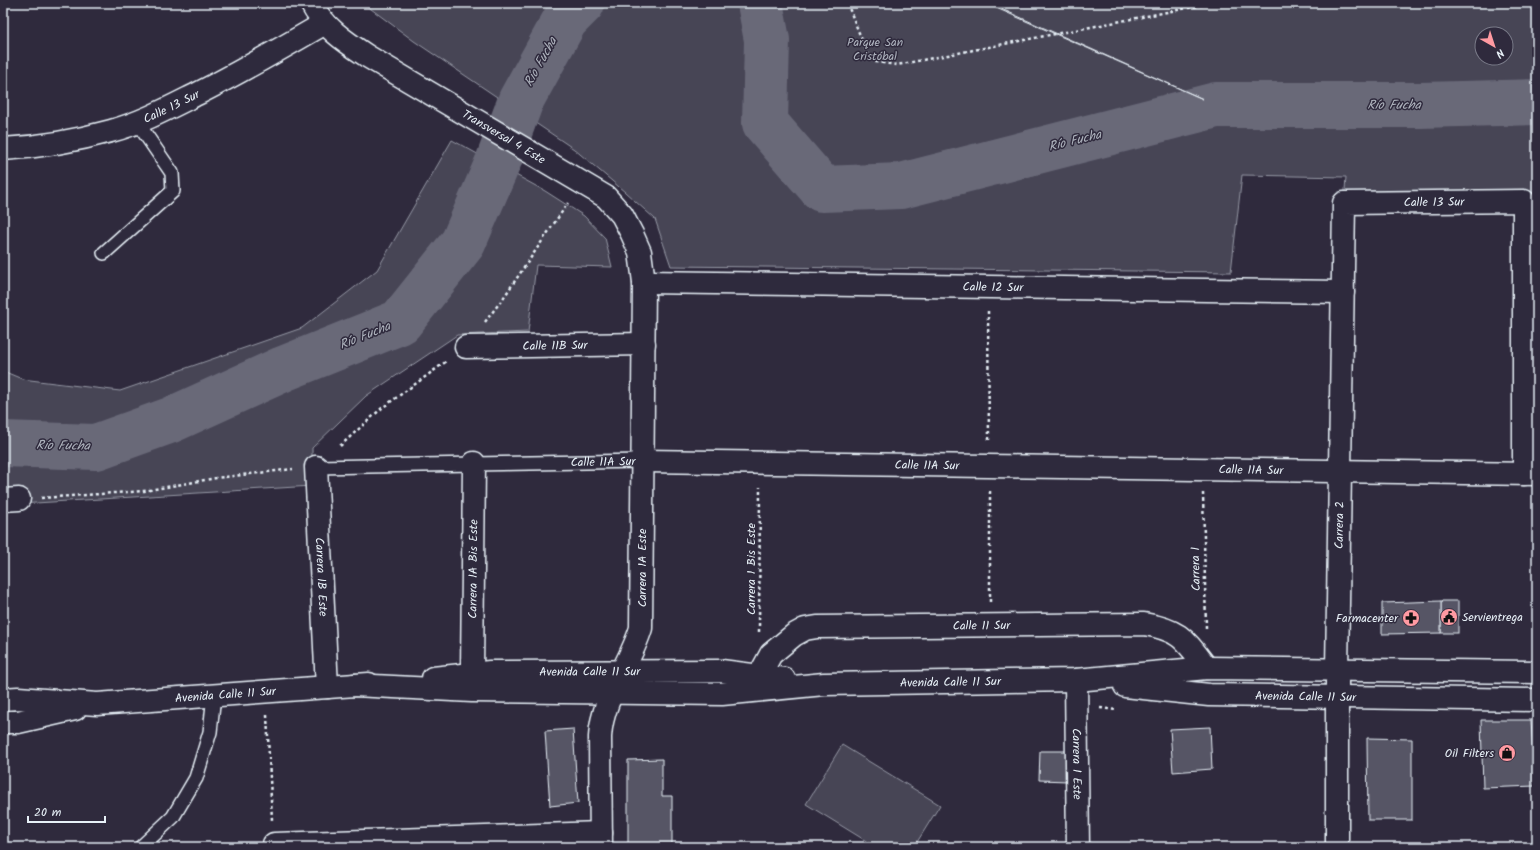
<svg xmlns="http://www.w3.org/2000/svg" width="1540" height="850" viewBox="0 0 1540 850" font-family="Kalam,sans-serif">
<rect width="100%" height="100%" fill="#2f2a3d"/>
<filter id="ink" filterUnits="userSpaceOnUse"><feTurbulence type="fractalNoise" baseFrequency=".025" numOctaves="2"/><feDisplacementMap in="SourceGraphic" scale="8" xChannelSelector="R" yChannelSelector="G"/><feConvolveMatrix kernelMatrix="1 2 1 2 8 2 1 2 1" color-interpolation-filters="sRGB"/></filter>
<g filter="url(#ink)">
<!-- green -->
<g fill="#464455" stroke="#979aa6" fill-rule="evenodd">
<path d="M363,3H1537V201L1344,203L1346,177L1242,175L1231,272L671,266L655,219L625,192L574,149L414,41ZM1482,34H1506V58H1482Z"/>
<path d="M452,140L545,191L584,216L605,238L612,267L536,265L528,332L457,335L366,396L312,448V486L3,505V371L22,379L120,391L302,328L377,270Z"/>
<path d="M842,745L940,805L914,847H876L806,804Z"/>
</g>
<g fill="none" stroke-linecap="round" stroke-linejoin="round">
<!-- river -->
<g stroke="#696978" stroke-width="46">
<path d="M760,3L767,40L765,123L822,189L901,186L1216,105H1420L1537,102"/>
<path d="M3,444L96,447L171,420L283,369L400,322L463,243L498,162L521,100L565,20L582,3"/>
</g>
</g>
<!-- building -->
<g fill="#575565" stroke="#e8f1f8">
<path d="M985,3H988L1203,99Z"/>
<rect x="1441" y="601" width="17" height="32"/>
<path d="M1441,601V633L1382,634V603Z"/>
<path d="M1481,720H1531L1535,786L1483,788Z"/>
<path d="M1210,727L1212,769L1173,772L1170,729Z"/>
<path d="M573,729L578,803L550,806L545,731Z"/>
<path d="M1367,738L1412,739V820H1368Z"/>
<path d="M1040,751H1069L1068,781L1039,780Z"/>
<path d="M662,759V796H672V847H628V760Z"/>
</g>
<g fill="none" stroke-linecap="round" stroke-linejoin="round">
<!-- lane casing -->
<g stroke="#e8f1f8" stroke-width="16">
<g id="lane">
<path d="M104,253L173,191L172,173L137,122"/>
<path id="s1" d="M316,467L643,461"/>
<path d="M141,847L173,817L196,778L210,732L214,695"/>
</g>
</g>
<!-- street casing -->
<g stroke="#e8f1f8" stroke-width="25">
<g id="street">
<path id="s2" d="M311,3C323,27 346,42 367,56L606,197L622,215L632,234L640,252L644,282L641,628C630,665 602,697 600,737L601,847"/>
<path id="s3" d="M3,149C40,147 75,141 111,131C141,123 169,108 197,94C241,72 282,48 325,23"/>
<path id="s4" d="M644,282L1343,292"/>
<path id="s5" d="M466,347L644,344"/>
<path id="s6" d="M643,461L1537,474"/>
<path id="s7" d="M316,467L327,687"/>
<path d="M3,500L19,499"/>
<path id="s8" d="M1337,670L1344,203L1524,201V474"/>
<path id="s9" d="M472,674L474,463"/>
<path id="s10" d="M759,676L771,654L794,635L805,629L817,627L1144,624C1181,630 1185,640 1207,668"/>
<path id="s11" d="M1076,680L1078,847"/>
<path d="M274,847V844L601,833"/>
</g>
</g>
<!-- secondary casing -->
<g stroke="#e8f1f8" stroke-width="25">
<g id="secondary">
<path id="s12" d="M433,678L490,672L721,671L784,679"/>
<path id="s13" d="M354,685L472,691L722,694L824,684L1076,680L1207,668L1537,672"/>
<path id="s14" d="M1125,686L1209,695L1537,700"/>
<path id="s15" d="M3,699L18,698L97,704L369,684"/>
<path d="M3,722H18L75,709"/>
<path d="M1337,847V682"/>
</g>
</g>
<!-- path -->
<g stroke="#e8f1f8" stroke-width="2.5" stroke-dasharray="3 3" stroke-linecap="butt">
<path d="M849,3V8L868,55L876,62L897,65L1213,3"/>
<path d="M988,311L989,442"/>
<path d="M485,322L504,297L568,203"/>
<path d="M340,446L382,408L447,361"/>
<path d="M990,491V602"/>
<path d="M1203,493L1206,628"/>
<path d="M41,498L144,491L216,478L293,469"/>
<path d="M759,632L760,487"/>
<path d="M1100,708L1117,710"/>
<path d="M267,715L272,820"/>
</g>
<!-- lane -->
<use href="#lane" stroke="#2f2a3d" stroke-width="13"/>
<!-- street -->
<use href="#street" stroke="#2f2a3d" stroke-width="22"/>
<!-- secondary -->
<use href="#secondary" stroke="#2f2a3d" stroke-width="22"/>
</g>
</g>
<!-- icons -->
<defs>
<g id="civic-disc" transform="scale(0.9)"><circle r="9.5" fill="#ff9aa2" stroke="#2f2a3d"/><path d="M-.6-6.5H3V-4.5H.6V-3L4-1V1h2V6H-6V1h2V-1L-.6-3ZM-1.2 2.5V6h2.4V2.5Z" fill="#111"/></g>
<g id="pharmacy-disc" transform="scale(0.9)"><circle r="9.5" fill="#ff9aa2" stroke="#2f2a3d"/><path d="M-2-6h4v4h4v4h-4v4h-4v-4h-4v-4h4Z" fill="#111"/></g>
<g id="shop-disc" transform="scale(0.9)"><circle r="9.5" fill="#ff9aa2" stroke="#2f2a3d"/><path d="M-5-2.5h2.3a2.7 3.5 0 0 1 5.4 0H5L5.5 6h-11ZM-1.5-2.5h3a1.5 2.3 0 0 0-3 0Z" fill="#111"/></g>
</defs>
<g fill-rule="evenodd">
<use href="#civic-disc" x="1449" y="617"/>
<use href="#pharmacy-disc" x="1411" y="618"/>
<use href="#shop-disc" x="1507" y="753"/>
</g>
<g text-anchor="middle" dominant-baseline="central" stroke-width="3" stroke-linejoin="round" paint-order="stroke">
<!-- park labels -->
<g font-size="12" fill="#afb4bf" stroke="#2f2a3d">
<text x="875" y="42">Parque San<tspan x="875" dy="14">Cristóbal</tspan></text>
</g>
<!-- street labels -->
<g font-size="12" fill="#e8f1f8" stroke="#2f2a3d">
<text stroke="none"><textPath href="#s3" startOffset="175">Calle 13 Sur</textPath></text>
<text stroke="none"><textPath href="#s2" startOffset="237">Transversal 4 Este</textPath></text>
<text stroke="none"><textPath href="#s8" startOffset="557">Calle 13 Sur</textPath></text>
<text stroke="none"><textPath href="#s4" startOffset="349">Calle 12 Sur</textPath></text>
<text stroke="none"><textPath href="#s5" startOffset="89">Calle 11B Sur</textPath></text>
<text stroke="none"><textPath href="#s1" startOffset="287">Calle 11A Sur</textPath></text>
<text stroke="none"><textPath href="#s6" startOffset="284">Calle 11A Sur</textPath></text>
<text stroke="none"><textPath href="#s6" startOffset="608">Calle 11A Sur</textPath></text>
<text stroke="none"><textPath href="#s8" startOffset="145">Carrera 2</textPath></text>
<text transform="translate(642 568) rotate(-90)">Carrera 1A Este</text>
<text stroke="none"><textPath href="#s9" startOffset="105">Carrera 1A Bis Este</textPath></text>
<text transform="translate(751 569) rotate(-90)">Carrera 1 Bis Este</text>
<text transform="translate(1196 569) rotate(-91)">Carrera 1</text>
<text stroke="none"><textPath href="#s7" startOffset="110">Carrera 1B Este</textPath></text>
<text stroke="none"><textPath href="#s10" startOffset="244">Calle 11 Sur</textPath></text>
<text stroke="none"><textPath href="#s12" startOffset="157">Avenida Calle 11 Sur</textPath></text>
<text stroke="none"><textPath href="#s13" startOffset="597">Avenida Calle 11 Sur</textPath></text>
<text stroke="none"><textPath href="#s15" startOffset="223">Avenida Calle 11 Sur</textPath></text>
<text stroke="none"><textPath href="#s14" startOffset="181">Avenida Calle 11 Sur</textPath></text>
<text stroke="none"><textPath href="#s11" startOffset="84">Carrera 1 Este</textPath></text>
</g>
<!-- poi labels -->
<g font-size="12" fill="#e8f1f8" stroke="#2f2a3d" text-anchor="end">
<text x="1462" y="617" text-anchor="start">Servientrega</text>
<text x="1398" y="618">Farmacenter</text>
<text x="1494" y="753">Oil Filters</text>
</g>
<!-- water labels -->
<g font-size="13" font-style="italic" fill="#afb4be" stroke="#2f2a3d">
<text transform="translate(541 62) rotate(-61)">Río Fucha</text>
<text x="1394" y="105">Río Fucha</text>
<text transform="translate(1075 141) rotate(-14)">Río Fucha</text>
<text transform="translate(365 336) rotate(-22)">Río Fucha</text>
<text transform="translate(63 446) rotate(1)">Río Fucha</text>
</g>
</g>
<!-- margin -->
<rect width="1540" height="850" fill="none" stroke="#2f2a3d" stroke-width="16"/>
<rect x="8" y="8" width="1524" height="834" fill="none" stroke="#e8f1f8" stroke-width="1.5" filter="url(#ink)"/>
<!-- north arrow -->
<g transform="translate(1494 46) rotate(141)"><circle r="19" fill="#2f2a3d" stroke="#797a88"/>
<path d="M0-3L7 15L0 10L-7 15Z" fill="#ff9aa2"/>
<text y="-6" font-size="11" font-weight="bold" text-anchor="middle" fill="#e8f1f8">N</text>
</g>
<!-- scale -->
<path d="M28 816v6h77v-6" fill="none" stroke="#e8f1f8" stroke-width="2"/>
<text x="34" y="816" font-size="12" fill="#e8f1f8" stroke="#2f2a3d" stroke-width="3" paint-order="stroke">20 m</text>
</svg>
